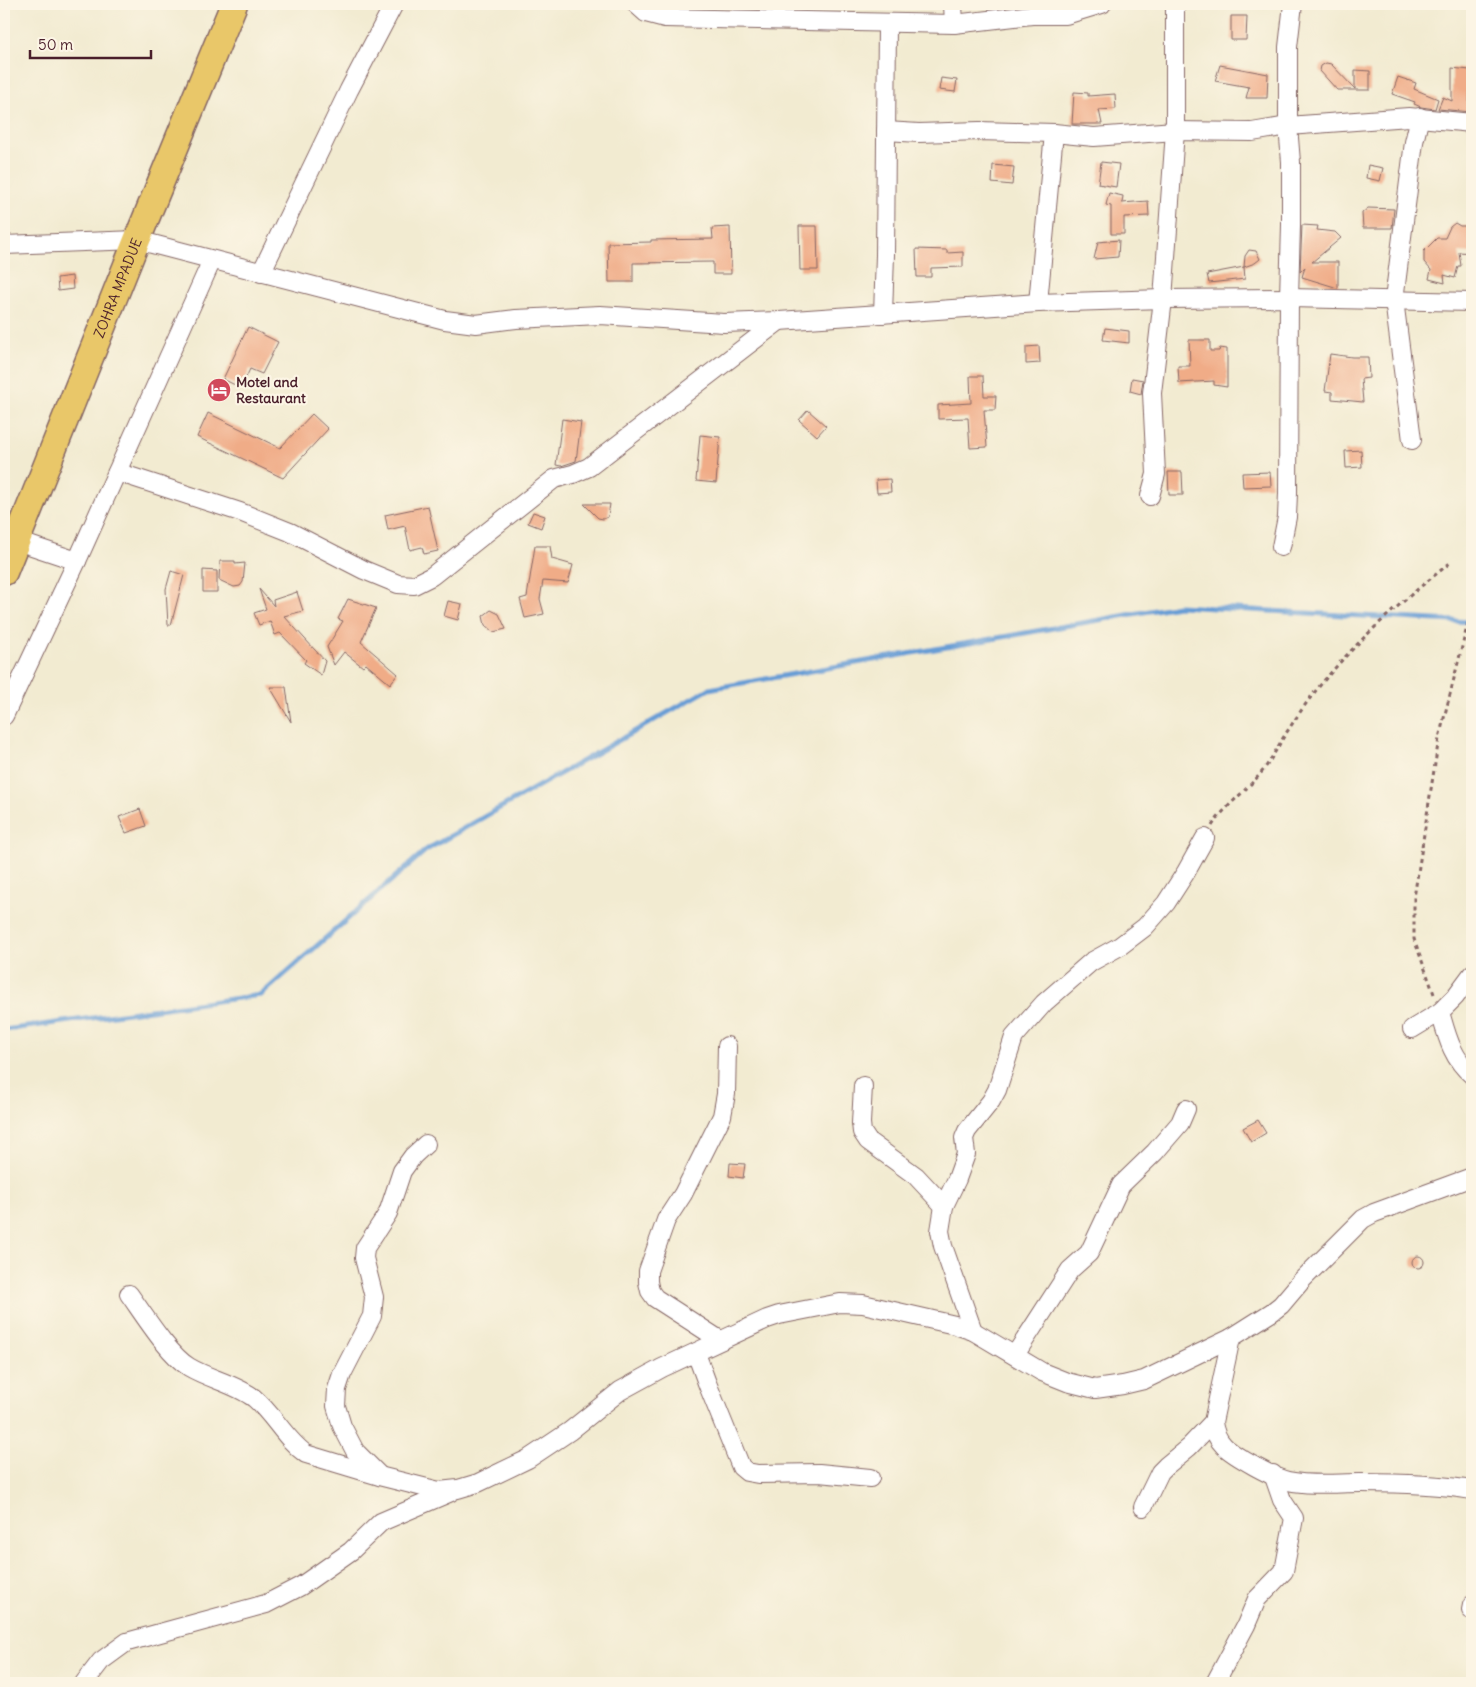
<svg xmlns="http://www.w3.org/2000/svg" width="1476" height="1687" viewBox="0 0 1476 1687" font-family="Delius,sans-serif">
<rect width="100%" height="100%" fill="#fcf5e5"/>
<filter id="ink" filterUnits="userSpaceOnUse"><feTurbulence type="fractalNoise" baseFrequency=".02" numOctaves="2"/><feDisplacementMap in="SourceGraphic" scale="10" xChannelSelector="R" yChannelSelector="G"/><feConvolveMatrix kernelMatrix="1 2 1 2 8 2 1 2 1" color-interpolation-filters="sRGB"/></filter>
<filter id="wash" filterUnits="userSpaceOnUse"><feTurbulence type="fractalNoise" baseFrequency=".0096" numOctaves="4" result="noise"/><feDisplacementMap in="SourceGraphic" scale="20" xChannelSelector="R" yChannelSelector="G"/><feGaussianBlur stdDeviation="1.12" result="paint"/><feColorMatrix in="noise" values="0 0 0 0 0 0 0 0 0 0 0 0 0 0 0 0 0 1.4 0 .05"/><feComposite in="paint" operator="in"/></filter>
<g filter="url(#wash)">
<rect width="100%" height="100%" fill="#f2ebd1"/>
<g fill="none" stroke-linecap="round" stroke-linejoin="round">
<!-- stream -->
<path stroke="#699ed5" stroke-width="5" d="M4,1030L261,995L426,850L709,689L1178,606L1472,622"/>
</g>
<g id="blocks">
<!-- building -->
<g fill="#f0ac87">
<path d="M1231,16H1247L1246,40H1231Z"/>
<path d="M1326,63L1331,64L1355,89V70L1370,71V90H1337L1320,71L1321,66Z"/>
<path d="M1220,65L1268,74L1267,98H1246L1249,87L1215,81Z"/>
<path d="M1452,68L1470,70L1469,107L1472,108V112L1438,109L1443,97L1452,101Z"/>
<path d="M1398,77L1416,83L1414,89L1438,99L1435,109L1421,107L1414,104L1415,102L1392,94Z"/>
<path d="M941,78L957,80L955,92L939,90Z"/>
<path d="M1074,92L1088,93V96L1115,94L1116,109L1099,110L1102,124H1072Z"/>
<path d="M1101,162L1119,164L1116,187L1098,184Z"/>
<path d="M993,165L1014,167L1012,185L992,183Z"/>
<path d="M1368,165L1383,168L1380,181L1366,178Z"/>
<path d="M1109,193L1123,196L1122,203L1148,201L1149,216L1124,217V234H1111V206L1106,205Z"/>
<path d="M1368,208L1394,209L1392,228H1363L1362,213Z"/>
<path d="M1455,223L1460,226H1472V253L1459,252L1461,266H1458L1455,278L1444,275L1445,283L1429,279L1431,270L1424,262V251L1437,238H1445L1450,227Z"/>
<path d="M1302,225L1318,226L1317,230L1335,232L1341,238L1312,262H1338V288L1302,277L1305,267L1300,272Z"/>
<path d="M799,226H817L818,270H800Z"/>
<path d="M730,227L731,274H713V262L633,263V282H609L608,243L651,242V240L713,239L712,228Z"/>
<path d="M1119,240L1118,257L1094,259L1098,242Z"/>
<path d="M916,249L947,250V253L963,252V267L931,268V277H917Z"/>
<path d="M1249,250L1256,251L1260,259L1255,263L1244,267L1245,256Z"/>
<path d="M1244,267L1245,279L1209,283L1207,274Z"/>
<path d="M72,276L73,289L58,291L57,278Z"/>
<path d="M248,327L278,342L262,374L250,369L241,388L223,379Z"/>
<path d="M1105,328L1129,331V343L1103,340Z"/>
<path d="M1189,340H1210V351H1219L1220,348L1227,349V387L1214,385V381L1179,383L1178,366H1190Z"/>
<path d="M1039,346L1040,363L1026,364V347Z"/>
<path d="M1330,354L1352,357H1368L1369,378L1361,379L1363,402L1332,399V392L1325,391Z"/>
<path d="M970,376H983L984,396H996L995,410H984L987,447L970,448L968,418L938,419V405L971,403Z"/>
<path d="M1132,378L1143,380L1141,394L1130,391Z"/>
<path d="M808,410L826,426L817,436L799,420Z"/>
<path d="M208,413L280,448L312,414L328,429L283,478L197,437Z"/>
<path d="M562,419L581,422L576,461L561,466L556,465Z"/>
<path d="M700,435L720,437L716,483L696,481Z"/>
<path d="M1361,450L1362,467L1346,468L1345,451Z"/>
<path d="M1168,472H1182L1183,495H1169Z"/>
<path d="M1270,472L1271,486L1243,487L1242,473Z"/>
<path d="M890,479L891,492L877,493L876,480Z"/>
<path d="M584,504H610L608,517L603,519L598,518Z"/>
<path d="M428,506L438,551L424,554L422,547L410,550L405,526L388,530L385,515Z"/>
<path d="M533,512L545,516L541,528L528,523Z"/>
<path d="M535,546H550L552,559L573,565L568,583L543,581L540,599L544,614L525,618L520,599L527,597Z"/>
<path d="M220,561H235V564L245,563L243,582L240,586L234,587L219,580Z"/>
<path d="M203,570L217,571V592H203Z"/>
<path d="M171,571L184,575L171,625H168L166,589Z"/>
<path d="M259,589L274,606L273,600L297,592L303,611L284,616L325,661L321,675L304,663L306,660L280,633L275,635L270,621L259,625L254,613L266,609Z"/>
<path d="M348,599L376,608L361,642L398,674L390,684L366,664L363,667L344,652L334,665L327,647L343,621L338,619Z"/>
<path d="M448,601L462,604L458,620L444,616Z"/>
<path d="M491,610L499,614L506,629L493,632L485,625L483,616Z"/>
<path d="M270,687H286L291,722Z"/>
<path d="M140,809L146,826L126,833L119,817Z"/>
<path d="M1258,1120L1266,1133L1251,1142L1243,1128Z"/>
<path d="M730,1163L745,1164L743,1178L729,1176Z"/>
<circle cx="1418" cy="1262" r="6"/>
</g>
</g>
</g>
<g filter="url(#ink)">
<use href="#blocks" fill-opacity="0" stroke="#856665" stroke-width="1"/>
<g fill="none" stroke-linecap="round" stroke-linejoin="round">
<!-- minor casing -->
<g stroke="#856665" stroke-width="20">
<g id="minor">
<path d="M636,4L646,13L665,18L954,24L1032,15H1066L1102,4"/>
<path d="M953,4L954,24"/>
<path d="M886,131L919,133L979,131L1054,133L1094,137L1175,131L1252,132L1288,126L1409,117L1472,123"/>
<path d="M4,245L137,240L445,320L476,324L516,319L600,315L724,323L779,321L1038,303L1163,299L1289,298L1472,302"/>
<path d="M261,273L349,90L394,4"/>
<path d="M1038,303L1054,133"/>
<path d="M883,314L885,255L887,24"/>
<path d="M1412,440L1394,300L1414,142L1420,117"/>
<path d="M117,472L240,512L290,532L364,570L398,584L414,585L432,576L554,479L573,474L589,467L779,321"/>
<path d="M1150,496L1156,474L1152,393L1163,299L1175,131V4"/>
<path d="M17,541L77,561"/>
<path d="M1281,547L1287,517L1288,493L1289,298L1291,225V162L1288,126V47L1293,4"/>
<path d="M4,716L77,561L212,260"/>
<path d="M1440,1012C1447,1036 1452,1058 1472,1075"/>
<path d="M1412,1029L1440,1012L1455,997L1472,974"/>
<path d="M863,1086L861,1123L862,1132L868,1141L916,1176L944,1206"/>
<path d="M129,1294C144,1315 169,1355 189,1367C209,1379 236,1384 254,1398C274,1415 285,1439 306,1454L379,1476L439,1491L458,1489L478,1483L528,1459L570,1431L620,1391L662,1368L767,1319L779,1315L840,1303L863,1304L955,1325L973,1331L1042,1372L1067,1382L1095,1389L1123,1385L1144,1380L1231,1338L1272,1312L1281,1305L1303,1279L1363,1219L1374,1213L1472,1177"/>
<path d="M973,1331L943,1246L940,1231L944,1206L957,1179L966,1154L964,1138L967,1131L991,1101L997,1090L1014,1037L1044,1003L1091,962L1120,946L1145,927L1166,903L1186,872L1205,838"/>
<path d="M1231,1338L1213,1422C1214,1431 1217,1439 1224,1446C1234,1456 1274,1478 1288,1481C1311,1486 1337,1483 1361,1483C1398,1483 1436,1484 1472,1490"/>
<path d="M720,1340L655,1298L650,1291L648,1282V1271L666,1220L683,1194L722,1116L726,1094L727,1046"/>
<path d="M696,1353L707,1383L741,1467L747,1472L758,1474L819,1473L870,1478"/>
<path d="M1015,1355L1070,1270L1089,1253L1121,1185L1155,1152L1180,1123L1186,1109"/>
<path d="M379,1475L355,1451L342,1426L336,1406L337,1389L342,1374L372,1316L374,1297L364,1258L365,1248L388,1213L402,1171L413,1156L426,1144"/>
<path d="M1143,1507L1160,1472L1166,1466L1189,1447L1213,1422"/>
<path d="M1471,1610L1472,1605"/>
<path d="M84,1683L101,1661L127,1642L266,1604L301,1586L351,1551L381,1522L451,1492"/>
<path d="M1215,1683L1246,1625L1257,1599L1284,1571L1294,1518L1282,1500L1273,1474"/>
</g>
</g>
<!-- highway casing -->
<g stroke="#856665" stroke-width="29">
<g id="highway">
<path id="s1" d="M4,572L137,240L234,4"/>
</g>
</g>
<!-- path -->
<g stroke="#856665" stroke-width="3" stroke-dasharray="4 4" stroke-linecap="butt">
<path d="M1212,826C1225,806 1246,791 1261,773C1270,762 1276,750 1283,738C1294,721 1305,704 1318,688C1356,641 1402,601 1450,563"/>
<path d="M1434,994L1414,939V898L1439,738L1472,607"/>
</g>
<!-- minor -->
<use href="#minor" stroke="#fff" stroke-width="18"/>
<!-- highway -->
<use href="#highway" stroke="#e9c769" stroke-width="26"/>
</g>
</g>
<!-- icons -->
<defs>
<g id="hotel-disc" transform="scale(1.25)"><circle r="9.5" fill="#d1495b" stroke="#fcf5e5"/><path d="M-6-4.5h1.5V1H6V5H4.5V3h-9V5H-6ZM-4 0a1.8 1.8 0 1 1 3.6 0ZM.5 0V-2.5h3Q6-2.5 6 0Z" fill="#fff"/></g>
</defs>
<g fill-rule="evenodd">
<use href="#hotel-disc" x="219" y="390"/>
</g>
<g text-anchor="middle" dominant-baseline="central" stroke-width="4.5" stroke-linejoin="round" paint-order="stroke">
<!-- street labels -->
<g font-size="14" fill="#4a1f2b" stroke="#fcf5e5">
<text stroke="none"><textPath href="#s1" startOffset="306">ZOHRA MPADUE</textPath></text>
</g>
<!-- poi labels -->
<g font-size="14" font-weight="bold" fill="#4a1f2b" stroke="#fcf5e5" text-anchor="start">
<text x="236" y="382">Motel and<tspan x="236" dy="16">Restaurant</tspan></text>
</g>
</g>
<!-- margin -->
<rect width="1476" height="1687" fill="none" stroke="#fcf5e5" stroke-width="20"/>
<!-- scale -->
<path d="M30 50v8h121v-8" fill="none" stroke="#4a1f2b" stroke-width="2.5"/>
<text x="38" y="50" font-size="15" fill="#4a1f2b" stroke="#fcf5e5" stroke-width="4" paint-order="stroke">50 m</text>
</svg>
